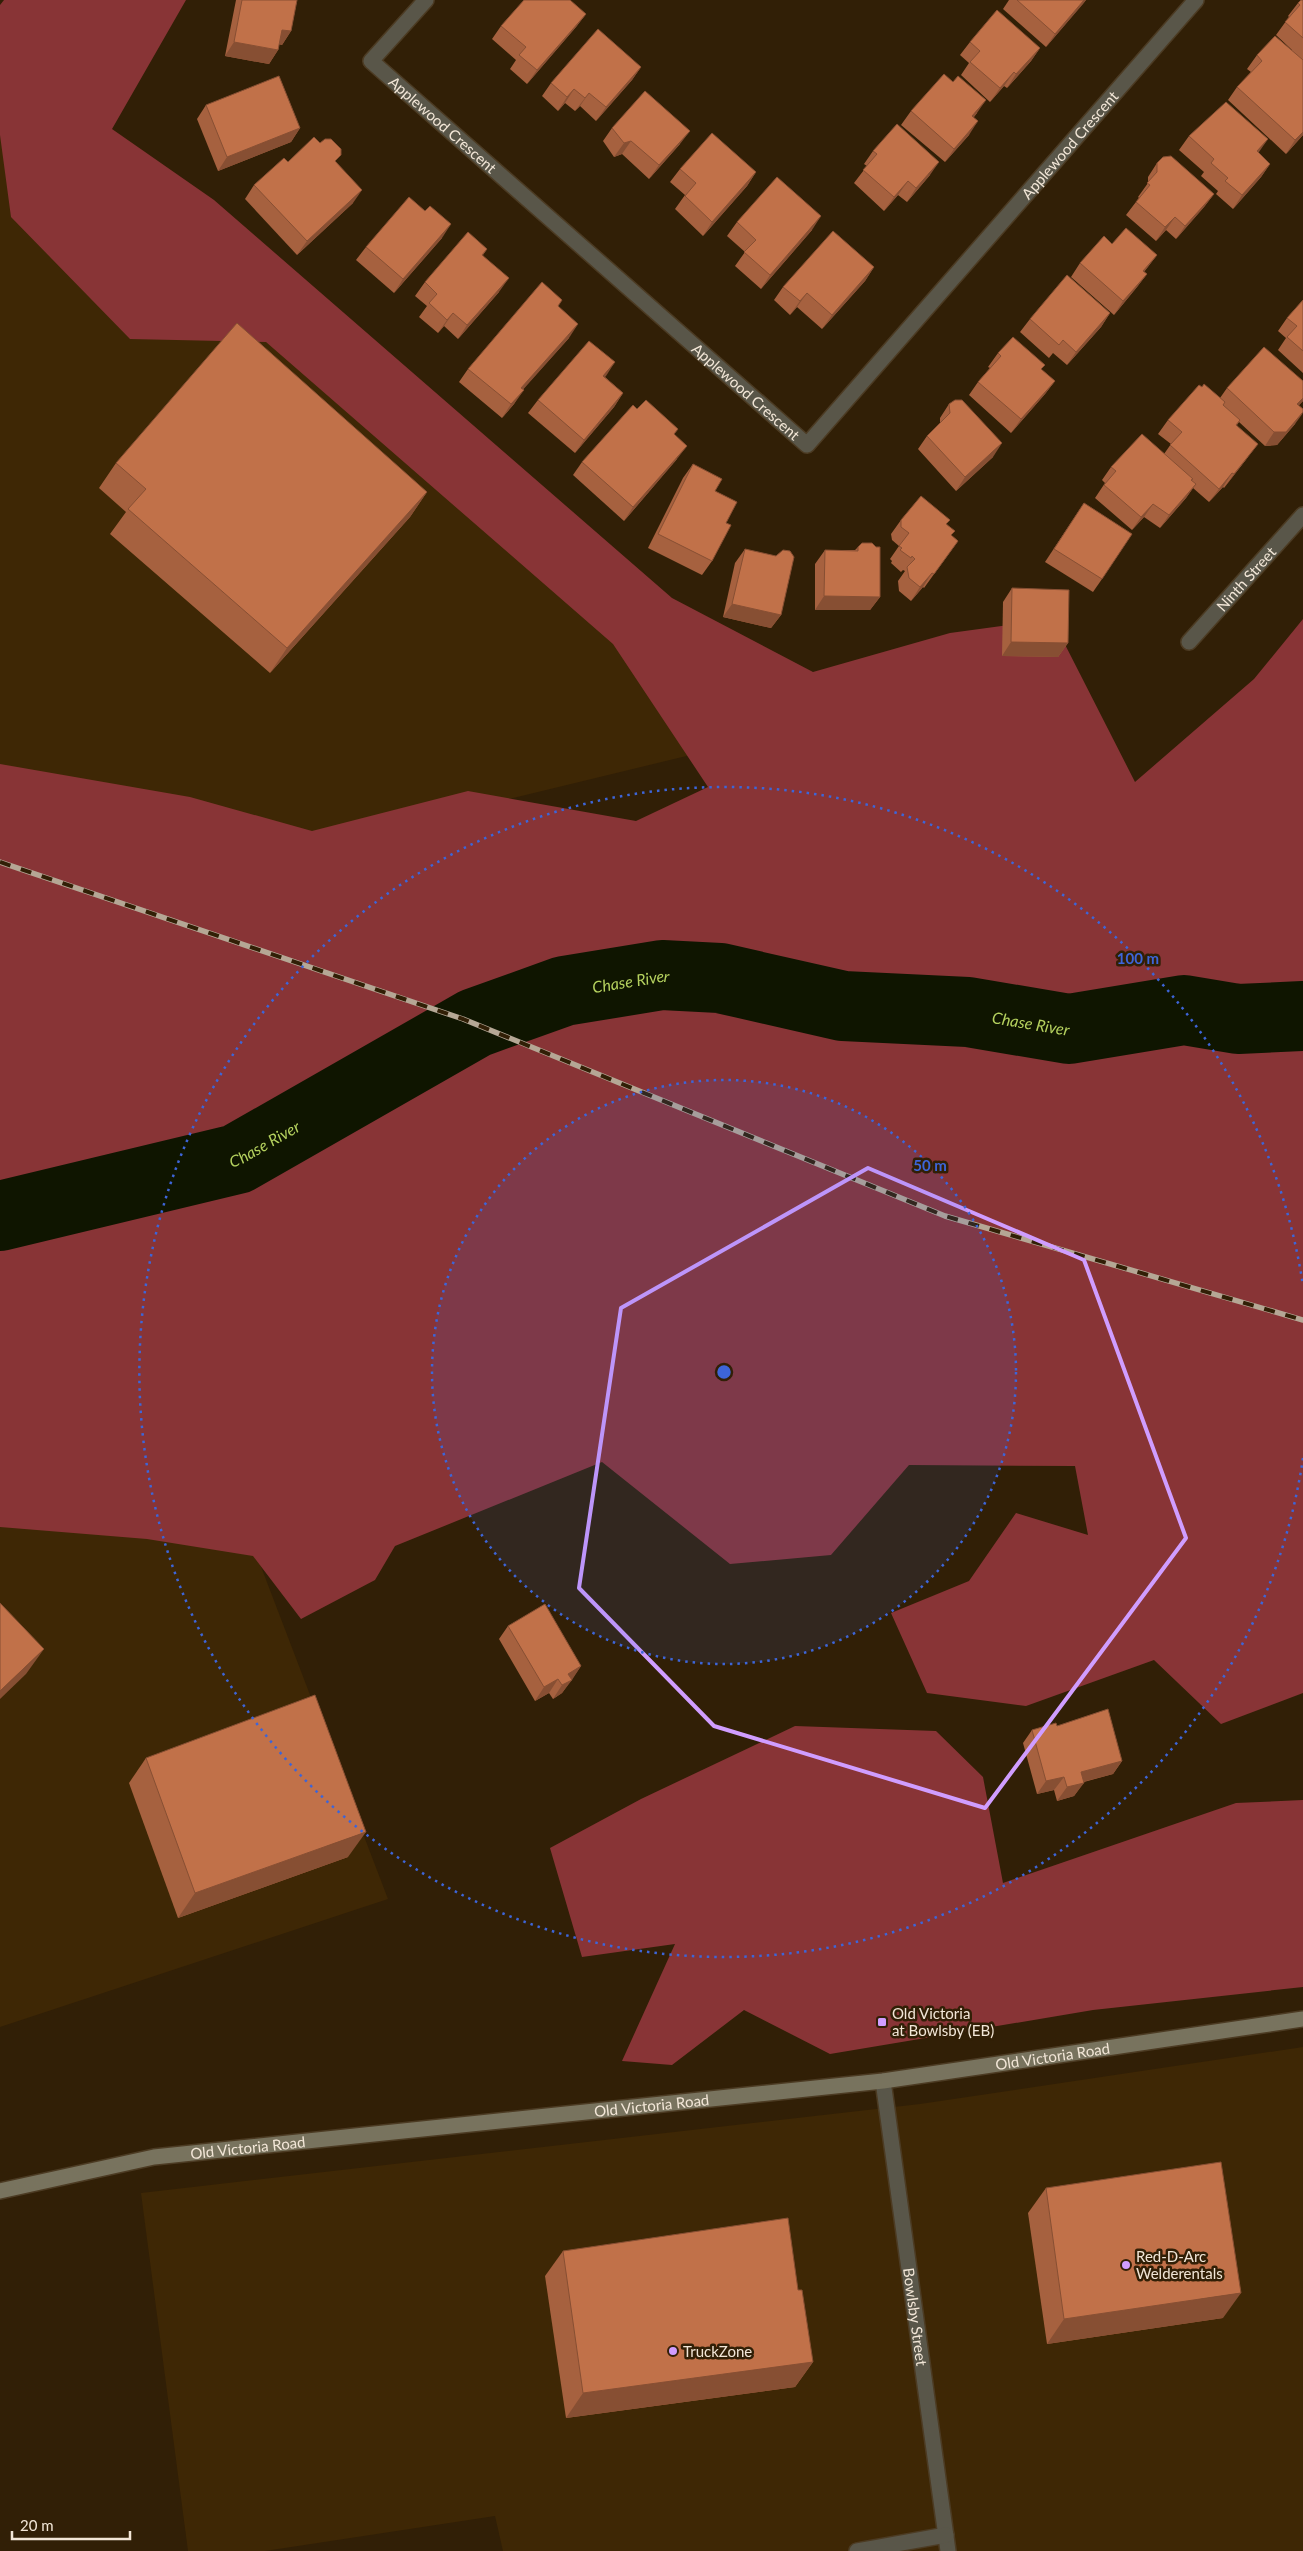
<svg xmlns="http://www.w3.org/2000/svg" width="1303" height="2551" viewBox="0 0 1303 2551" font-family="Lato,sans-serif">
<rect width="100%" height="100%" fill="#311f06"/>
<!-- built -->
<g fill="#3e2705">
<path d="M0,39L732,745L339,840L0,779Z"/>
<path d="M221,1462L388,1899L0,2027V1472Z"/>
<path d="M1303,2047V2551H503L495,2516L265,2551H188L141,2193L920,2104Z"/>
</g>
<!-- forest -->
<g fill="#883436">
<path d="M4,0H186L112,129L214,200L672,598L813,672L950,633L1052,619L1135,782L1254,679L1303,619V1693L1221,1724L1154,1660L1026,1706L927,1693L891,1613L969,1581L1016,1513L1088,1535L1075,1466L909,1465L831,1555L730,1564L602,1462L395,1546L375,1580L301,1619L253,1556L147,1539L0,1527V764L190,797L312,831L468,791L636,821L708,787L613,644L266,342L130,339L11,217L0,135V5Z"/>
<path d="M795,1726L936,1731L983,1777L1003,1883L1236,1803L1303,1800V1987L1093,2010L830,2054L744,2010L672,2065L622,2061L675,1944L582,1957L550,1848L641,1799Z"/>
</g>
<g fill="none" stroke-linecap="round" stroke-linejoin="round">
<!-- river -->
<path stroke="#0f1500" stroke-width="70" id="s1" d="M0,1216L237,1159L475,1023L564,991L662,975L720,978L843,1006L968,1012L1069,1029L1184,1010L1238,1019L1303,1016"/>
<!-- street casing -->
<g stroke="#4c3b23" stroke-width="18">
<g id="street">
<path id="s2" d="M426,0L371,61L807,445L1196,0"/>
<path id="s3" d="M1189,642L1303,515"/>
<path id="s4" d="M883,2081L948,2551"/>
<path d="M857,2551L946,2535"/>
</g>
</g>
<!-- secondary casing -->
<g stroke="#4c3b23" stroke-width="18">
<g id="secondary">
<path id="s5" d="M0,2191L154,2157L883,2081L1303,2019"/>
</g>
</g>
<!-- street -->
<use href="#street" stroke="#595649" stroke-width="15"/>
<!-- secondary -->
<use href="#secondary" stroke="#78735e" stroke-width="15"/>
<!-- rail casing -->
<g stroke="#b5a795" stroke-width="5.5">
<path id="rail" d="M0,862L463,1019L945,1216L1303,1320"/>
</g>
<!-- rail -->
<use href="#rail" stroke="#311f06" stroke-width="4" stroke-dasharray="11" stroke-linecap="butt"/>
</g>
<!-- wall -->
<g fill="#a6613f">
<path d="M236,0H297L291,31L282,45L279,44L278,50L269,64L225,56Z"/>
<path d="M1009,0H1086L1046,47L1003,9Z"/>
<path d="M1303,0V135L1286,154L1228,100L1237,87L1251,72L1247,69L1257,55L1292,50L1276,35L1289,17L1288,16L1298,3Z"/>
<path d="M586,14L576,27L527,84L510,69L516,60L492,39L501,26Z"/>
<path d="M970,42L1040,48L1031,61L1007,88L1004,86L990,102L961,75L969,63L960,55Z"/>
<path d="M641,67L632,80L596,121L580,106L575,111L565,103L558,111L542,96L551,83Z"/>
<path d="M206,105L300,128L291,142L218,171L197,119Z"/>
<path d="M911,111L977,113L974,117L969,135L945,162L901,125Z"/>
<path d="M612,128L680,144L649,179L622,154L614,157L603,141Z"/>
<path d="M1189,136L1270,164L1261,177L1233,209L1216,194L1218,191L1201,176L1204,172L1179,150Z"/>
<path d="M320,143L336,162L353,203L297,255L245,199L254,185L288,162Z"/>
<path d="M873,151L930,175L907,202L898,195L884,211L854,183L867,166L864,164Z"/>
<path d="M1157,163L1214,194L1204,207L1176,239L1166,230L1156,241L1126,215L1139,198L1138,197L1148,183V177Z"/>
<path d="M680,169L756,172L747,186L703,236L675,209L685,195L670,182Z"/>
<path d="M425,211L442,238L394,293L356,260L366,247Z"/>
<path d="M737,222L812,230L761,289L735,266L745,252L727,236Z"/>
<path d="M1112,244L1157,255L1144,272L1147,274L1137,287L1114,315L1071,277L1080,263Z"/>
<path d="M487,249L483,255L499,292L458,339L444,326L438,333L419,317L427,306L415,296L425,282Z"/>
<path d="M874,267L865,281L822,329L797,307L790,315L774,300L783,287Z"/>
<path d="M1303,300V373L1278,350L1286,338L1278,331L1287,318Z"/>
<path d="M558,306L569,338L523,389L514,404L502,418L459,382L468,369Z"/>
<path d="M1110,313L1101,327L1067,365L1053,353L1049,358L1020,332L1030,319Z"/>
<path d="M998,353L1042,370L1055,381L1045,394L1011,433L969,395L978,382L990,368L988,367Z"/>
<path d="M605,377L623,393L614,407L575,453L528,413L538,400Z"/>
<path d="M1303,381V401L1299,405L1295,424L1277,445L1265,446L1239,422L1237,425L1248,457L1224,488L1223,487L1209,502L1193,488L1186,498L1160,528L1144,517L1132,530L1095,498L1105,483L1102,480L1111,467L1164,454L1171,444L1158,434L1168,420L1202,387L1220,398L1227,388Z"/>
<path d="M949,404L993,457L956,491L918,449L927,436L940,423V418Z"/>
<path d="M637,409L674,434L677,459L624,521L573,475L582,462Z"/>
<path d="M116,463L427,492L410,517L270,673L110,534L126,512L99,488Z"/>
<path d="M693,464L715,491L726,523L712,561L702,575L648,548L683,478Z"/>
<path d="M1084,503L1102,579L1093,592L1045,562Z"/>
<path d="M901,520L947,524L951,535L958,541L924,588L923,587L911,601L899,591L898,581L905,571L903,570L901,572L891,563L892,561L890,559L899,546L892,540L891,534Z"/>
<path d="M858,547L880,597L870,610H815V564L825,550H855Z"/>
<path d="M745,549L781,615L771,628L723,617L735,563Z"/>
<path d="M1012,588L1068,643L1058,657L1002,656L1003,602Z"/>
<path d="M508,1626L581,1666L562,1693L553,1699L549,1693L535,1701L499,1639Z"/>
<path d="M1057,1726L1122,1761L1113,1774L1084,1782L1074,1796L1057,1801L1054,1790L1037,1794L1023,1743L1032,1730Z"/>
<path d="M146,1758L348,1857L178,1918L129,1783Z"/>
<path d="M1046,2188L1223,2318L1047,2344L1028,2213Z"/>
<path d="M563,2251L798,2290L813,2362L795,2387L566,2418L545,2276Z"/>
</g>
<!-- shaded-wall -->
<g fill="#874f33">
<path d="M1084,0H1086L1083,4L1046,47L1055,34Z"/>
<path d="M586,14L576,27L527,84L537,70Z"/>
<path d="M282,30L291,31L282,45L273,43Z"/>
<path d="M234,42L278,50L269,64L225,56Z"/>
<path d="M1040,48L1031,61L1007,88L1016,74Z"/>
<path d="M641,67L632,80L596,121L606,107Z"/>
<path d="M1014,72L1004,86L990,102L1000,88Z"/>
<path d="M574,89L565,103L558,111L567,97Z"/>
<path d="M589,93L580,106L575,111L585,98Z"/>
<path d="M986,100L977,113L963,129L972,116Z"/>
<path d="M978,121L969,135L945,162L954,149Z"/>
<path d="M300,128L291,142L218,171L227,157Z"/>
<path d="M690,131L680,144L649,179L659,165Z"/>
<path d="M1303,132V135L1286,154L1295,140Z"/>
<path d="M1268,139L1259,152L1247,165L1257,151Z"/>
<path d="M631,141L622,154L614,157L624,143Z"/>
<path d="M939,162L930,175L907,202L916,188Z"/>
<path d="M1270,164L1261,177L1233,209L1242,195Z"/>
<path d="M756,172L747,186L703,236L712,222Z"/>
<path d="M908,181L898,195L884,211L894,197Z"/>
<path d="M362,190L353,203L297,255L307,241Z"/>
<path d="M1214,194L1204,207L1176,239L1185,226Z"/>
<path d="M821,216L812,230L761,289L770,275Z"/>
<path d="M1175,217L1166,230L1156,241L1165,227Z"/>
<path d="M451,224L442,238L394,293L403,279Z"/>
<path d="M1157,255L1147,268L1133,284L1143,271Z"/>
<path d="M874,267L865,281L822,329L832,315Z"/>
<path d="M1147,274L1137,287L1114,315L1123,301Z"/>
<path d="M509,278L499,292L458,339L467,325Z"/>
<path d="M807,293L797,307L790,315L800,301Z"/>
<path d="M453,313L444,326L438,333L447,320Z"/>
<path d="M1110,313L1101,327L1067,365L1076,352Z"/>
<path d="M578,324L569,338L512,402L521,388Z"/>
<path d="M615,362L606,376L594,389L603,376Z"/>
<path d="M1055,381L1045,394L1011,433L1021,419Z"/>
<path d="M524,390L514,404L502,418L511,404Z"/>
<path d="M623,393L614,407L575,453L584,440Z"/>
<path d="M1303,398V401L1288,417L1297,404Z"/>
<path d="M1303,413L1295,424L1277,445L1265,446L1274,432Z"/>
<path d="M1002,443L993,457L956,491L965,477Z"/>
<path d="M1258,444L1248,457L1224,488L1234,474Z"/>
<path d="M687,446L677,459L624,521L633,507Z"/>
<path d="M1232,473L1223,487L1209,502L1219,489Z"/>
<path d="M1196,484L1186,498L1160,528L1169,515Z"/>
<path d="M427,492L410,517L270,673L287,648Z"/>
<path d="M1153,504L1144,517L1132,530L1141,517Z"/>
<path d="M932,573L923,587L911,601L920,587Z"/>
<path d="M824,596L880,597L870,610H815Z"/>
<path d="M732,604L781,615L771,628L723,617Z"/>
<path d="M1011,642L1068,643L1058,657L1002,656Z"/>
<path d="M44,1649L26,1674L0,1699V1691Z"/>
<path d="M581,1666L572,1680L568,1674Z"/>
<path d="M558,1679L549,1693L535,1701L544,1687Z"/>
<path d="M572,1680L562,1693L553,1699L562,1685Z"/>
<path d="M1122,1761L1113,1774L1071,1785L1081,1772Z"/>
<path d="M1064,1777L1054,1790L1037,1794L1046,1781Z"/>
<path d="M1084,1783L1074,1796L1057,1801L1067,1787Z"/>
<path d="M366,1832L348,1857L178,1918L195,1893Z"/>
<path d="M1241,2293L1223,2318L1047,2344L1064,2319Z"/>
<path d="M813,2362L795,2387L566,2418L583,2393Z"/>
</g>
<!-- building -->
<g fill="#c17149" stroke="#874f33">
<path d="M242,0H297L291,31L282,30L278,50L234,42Z"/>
<path d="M524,0H570L586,14L537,70L519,55L526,47L501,26Z"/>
<path d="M1017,0H1084L1055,34Z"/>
<path d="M1301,0H1303V38L1285,22L1300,5L1298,3Z"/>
<path d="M997,10L1040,48L1016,74L1014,72L1000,88L970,62L980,51L970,42Z"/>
<path d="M598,29L641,67L606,107L589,93L585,98L574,89L567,97L551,83Z"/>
<path d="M1275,36L1303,60V132L1295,140L1237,87L1262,61L1257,55Z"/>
<path d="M944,74L953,82L958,76L986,100L972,116L978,121L954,149L911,111Z"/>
<path d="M279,76L300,128L227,157L206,105Z"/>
<path d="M645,91L690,131L659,165L631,141L624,143L612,128Z"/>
<path d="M1226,102L1268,139L1257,151L1270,164L1242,195L1225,181L1228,178L1211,163L1214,159L1189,136Z"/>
<path d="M897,124L939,162L916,188L908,181L894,197L863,170L877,154L873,151Z"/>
<path d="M712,133L756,172L712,222L685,196L696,183L680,169Z"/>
<path d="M314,137L320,143L325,139H331L341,149V155L335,161L362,190L307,241L254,185L284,158L288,162Z"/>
<path d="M1171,156L1214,194L1185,226L1175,217L1165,227L1136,202L1150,185L1147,183L1157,172V163L1163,157Z"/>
<path d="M777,177L821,216L770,275L744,252L756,240L737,222Z"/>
<path d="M409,197L425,211L430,206L451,224L403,279L366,247Z"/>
<path d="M1126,228L1157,255L1143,271L1147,274L1123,301L1080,263L1104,236L1112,244Z"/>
<path d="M833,231L874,267L832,315L807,293L800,301L783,287Z"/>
<path d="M468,232L487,249L482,255L509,278L467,325L453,313L447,320L429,303L437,294L425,282Z"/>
<path d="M1067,275L1110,313L1076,352L1063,340L1059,345L1030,319Z"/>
<path d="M542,282L562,300L558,306L578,324L521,388L524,390L511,404L468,369Z"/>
<path d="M1303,300V351L1287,337L1297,326L1287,318Z"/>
<path d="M237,323L427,492L287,648L128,509L146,489L116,463Z"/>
<path d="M1013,337L1045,365L1041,369L1055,381L1021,419L978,382L1001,356L998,353Z"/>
<path d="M589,341L615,362L603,376L623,393L584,440L538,400Z"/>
<path d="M1264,347L1303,381V398L1297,404L1303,409V412L1286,432H1274L1227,388Z"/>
<path d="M1204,384L1225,402L1223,405L1240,420L1236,425L1258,444L1234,474L1232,473L1219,489L1170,445L1182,432L1168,420L1199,385L1202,387Z"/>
<path d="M646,400L678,429L674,434L687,446L633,507L582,462L633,405L637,409Z"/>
<path d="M955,400H962L1002,443L965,477L927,436L950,413L949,404Z"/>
<path d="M1142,434L1193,479L1191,480L1196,484L1169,515L1153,504L1141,517L1104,485L1116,471L1111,467Z"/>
<path d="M693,464L722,479L715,491L737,502L726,523L731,525L712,561L658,534Z"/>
<path d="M921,496L950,520L946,524L955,531L951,535L958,541L934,574L932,573L920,587L909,578L907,567L915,559L912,556L911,558L900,550L902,548L899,546L909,533L901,527V520Z"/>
<path d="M1084,503L1132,534L1102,579L1054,549Z"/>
<path d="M862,543H872L876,547H880V597L824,596L825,550L858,551V547Z"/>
<path d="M745,549L776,556L783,550L790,551L794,557L781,615L732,604Z"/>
<path d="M1012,588L1069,590L1068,643L1011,642Z"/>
<path d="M0,1603L44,1649L0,1691Z"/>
<path d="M545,1604L581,1666L568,1674L572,1680L562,1685L558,1679L544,1687L508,1626Z"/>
<path d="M315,1695L366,1832L195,1893L146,1758Z"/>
<path d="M1108,1709L1122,1761L1081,1772L1084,1783L1067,1787L1064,1777L1046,1781L1032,1730L1056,1723L1057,1726Z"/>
<path d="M1221,2162L1241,2293L1064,2319L1046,2188Z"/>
<path d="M788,2218L798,2290H802L813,2362L583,2393L563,2251Z"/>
</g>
<!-- marked area -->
<path fill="none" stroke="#d09dff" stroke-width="4" stroke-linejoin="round" d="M868,1168L1084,1260L1186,1538L985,1808L714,1726L579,1588L621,1308Z"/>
<!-- distance rings -->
<circle cx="724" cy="1372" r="292" fill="#3d65d8" fill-opacity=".12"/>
<g fill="none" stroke="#3d65d8" stroke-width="2.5" stroke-dasharray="2.5 5">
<circle cx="724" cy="1372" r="292"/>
<path d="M1303 1458A585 585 0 1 1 1303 1286"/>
</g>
<!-- markers -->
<g fill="#d09dff" stroke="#311f06" stroke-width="2">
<rect x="877" y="2017" width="10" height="10" rx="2.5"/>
<circle cx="1126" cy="2265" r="5"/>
<circle cx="673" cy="2351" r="5"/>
</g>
<g text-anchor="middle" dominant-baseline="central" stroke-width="5" stroke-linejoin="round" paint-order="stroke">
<!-- street labels -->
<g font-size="15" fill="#f2e6d7" stroke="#311f06">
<text stroke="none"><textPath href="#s2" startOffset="178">Applewood Crescent</textPath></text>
<text stroke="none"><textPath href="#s2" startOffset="1062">Applewood Crescent</textPath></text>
<text stroke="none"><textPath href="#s2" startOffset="582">Applewood Crescent</textPath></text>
<text stroke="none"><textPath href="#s3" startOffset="85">Ninth Street</textPath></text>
<text stroke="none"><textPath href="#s5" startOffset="1062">Old Victoria Road</textPath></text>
<text stroke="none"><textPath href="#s5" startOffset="658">Old Victoria Road</textPath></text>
<text stroke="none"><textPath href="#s5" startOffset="252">Old Victoria Road</textPath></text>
<text stroke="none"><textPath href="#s4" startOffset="238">Bowlsby Street</textPath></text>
</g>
<!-- poi labels -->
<g font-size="15" fill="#f2e6d7" stroke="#311f06" text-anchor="start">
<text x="892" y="2013">Old Victoria<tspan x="892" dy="17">at Bowlsby (EB)</tspan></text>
<text x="1136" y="2256">Red-D-Arc<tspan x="1136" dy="17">Welderentals</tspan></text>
<text x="683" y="2351">TruckZone</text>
</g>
<!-- water labels -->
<g font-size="16" font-style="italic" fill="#b5d15e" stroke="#311f06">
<text stroke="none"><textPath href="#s1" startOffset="680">Chase River</textPath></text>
<text stroke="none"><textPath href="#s1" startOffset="1085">Chase River</textPath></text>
<text stroke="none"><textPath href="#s1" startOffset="275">Chase River</textPath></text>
</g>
</g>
<circle cx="724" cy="1372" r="8" fill="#3d65d8" stroke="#311f06" stroke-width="2.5"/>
<g font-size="15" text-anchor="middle" font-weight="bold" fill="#3d65d8" stroke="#311f06" stroke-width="5" stroke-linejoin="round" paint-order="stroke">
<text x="1138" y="964">100 m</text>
<text x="930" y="1171">50 m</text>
</g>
<!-- scale -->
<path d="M12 2531v8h118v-8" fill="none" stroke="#f2e6d7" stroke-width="2.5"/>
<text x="20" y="2531" font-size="15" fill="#f2e6d7" stroke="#311f06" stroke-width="4" paint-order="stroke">20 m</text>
</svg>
